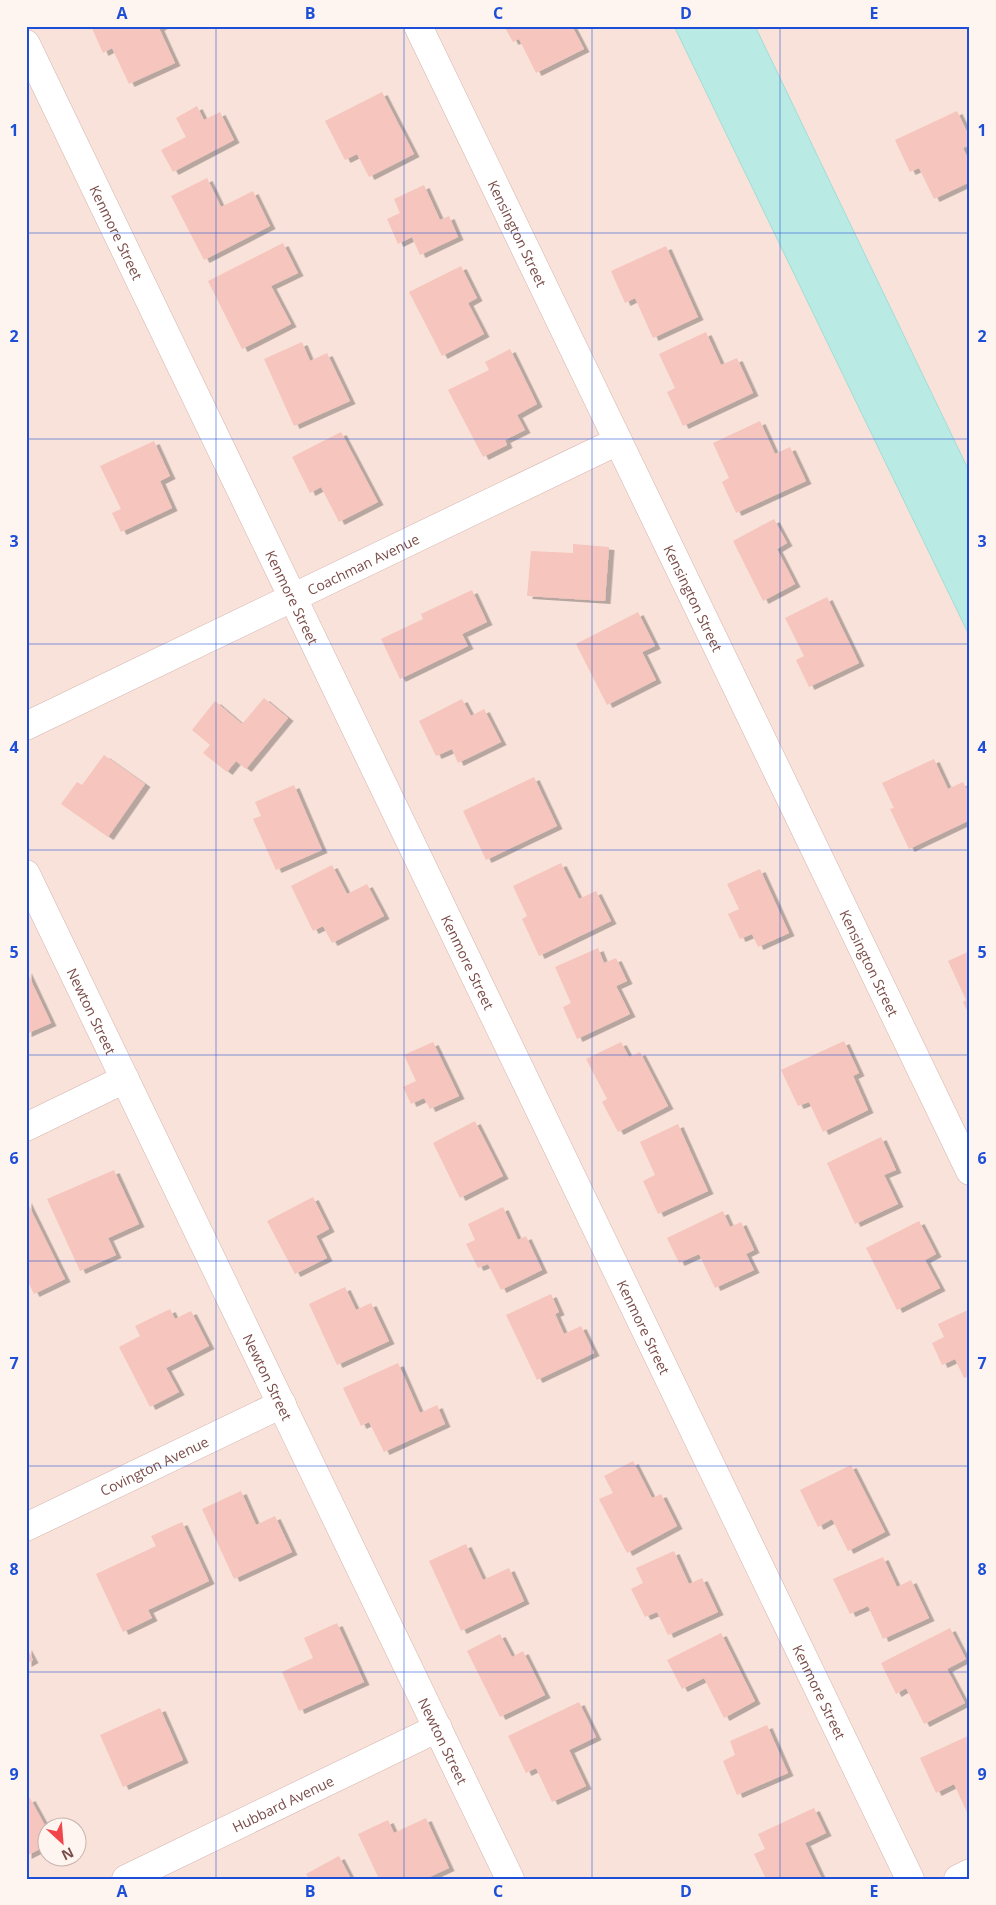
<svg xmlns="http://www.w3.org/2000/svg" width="996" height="1905" viewBox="0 0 996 1905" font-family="'Open Sans',sans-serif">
<defs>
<filter id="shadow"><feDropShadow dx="5.5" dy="3" stdDeviation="0" flood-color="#0004"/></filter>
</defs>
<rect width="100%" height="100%" fill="#fef0e8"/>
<!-- residential -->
<g fill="#f9e2d9" fill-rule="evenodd">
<path d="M26,26H674L970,637V1879H26ZM48,1828H78V1858H48Z"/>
<path d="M755,26H970V473Z"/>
</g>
<!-- water -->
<path fill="#baeae4" stroke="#9fddd6" d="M674,26H755L970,473V637Z"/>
<!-- building -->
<g fill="#f6c5bd" filter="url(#shadow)">
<path d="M91,26H162L159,28L175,63L129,84L112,48L103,53Z"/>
<path d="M504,26H572L584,49L536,73L519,39L513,42Z"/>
<path d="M382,92L414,154L369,177L357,154L345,160L325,121Z"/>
<path d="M197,106L204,120L220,112L234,140L173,172L161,150L186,137L176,118Z"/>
<path d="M957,111L970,138V145L963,148L970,163V182L934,199L919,168L910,172L895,140Z"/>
<path d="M207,178L221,207L253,191L270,226L204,260L171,196Z"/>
<path d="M424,185L440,220L449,216L458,237L420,255L412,237L398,244L387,219L400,213L394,199Z"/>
<path d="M283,243L298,273L271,286L291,324L242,349L208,281Z"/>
<path d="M666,246L698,317L653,338L635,298L625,303L611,271Z"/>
<path d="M461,266L477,298L468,303L484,334L442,356L409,292Z"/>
<path d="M706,332L721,365L737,358L753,393L683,426L667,392L675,388L659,354Z"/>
<path d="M302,342L310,361L327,353L350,401L294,426L264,359Z"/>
<path d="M510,349L537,404L517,415L525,430L505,440L507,445L483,457L448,390L489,370L485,362Z"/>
<path d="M760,421L775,454L790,447L806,481L736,513L722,482L729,478L713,443Z"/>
<path d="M341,432L378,502L339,522L321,487L310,493L292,457Z"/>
<path d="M154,441L170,476L160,481L172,508L121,532L112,513L121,509L100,466Z"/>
<path d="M774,519L787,543L777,549L795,584L763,601L733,541Z"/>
<path d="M573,544L609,547L605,601L527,596L531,551L573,553Z"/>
<path d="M472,590L487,622L462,634L468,646L400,679L381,639L423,619L421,614Z"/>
<path d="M827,597L859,663L809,687L796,660L804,656L785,618Z"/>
<path d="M638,612L655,646L642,652L656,680L607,705L576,644Z"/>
<path d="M264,698L288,718L246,769L236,761L227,772L203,753L210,745L192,730L215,701L242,724Z"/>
<path d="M462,699L471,716L484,709L501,742L458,763L452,749L436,756L419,721Z"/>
<path d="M104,755L145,784L108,837L61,804L77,782L82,785Z"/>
<path d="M934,759L948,789L963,782L970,795V820L909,849L890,809L894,808L882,783Z"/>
<path d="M534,777L557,826L486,860L463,811Z"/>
<path d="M294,785L322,850L276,870L253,819L261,816L255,802Z"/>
<path d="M561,863L579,899L596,891L611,921L539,956L522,919L527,916L513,886Z"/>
<path d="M332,865L347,894L367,884L384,916L332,943L323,926L313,931L291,886Z"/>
<path d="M760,869L789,933L758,947L752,934L740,939L728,914L739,909L727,884Z"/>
<path d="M598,948L604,963L616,958L627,981L616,986L630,1014L577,1039L563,1007L571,1003L555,967Z"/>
<path d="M970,951V1017L963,1002L966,1000L948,961Z"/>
<path d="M26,970L51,1023L26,1034Z"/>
<path d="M844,1041L859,1073L853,1076L868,1110L823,1132L809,1102L798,1106L781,1070Z"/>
<path d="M433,1042L459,1096L430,1109L424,1098L411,1104L403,1087L416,1081L404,1055Z"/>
<path d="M621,1042L629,1057L640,1052L668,1106L618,1132L602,1102L607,1099L586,1059Z"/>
<path d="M475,1121L503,1176L460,1198L433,1143Z"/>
<path d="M678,1124L708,1191L658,1214L643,1181L655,1175L640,1142Z"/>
<path d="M881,1137L896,1170L884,1175L898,1204L855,1224L827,1163Z"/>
<path d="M114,1170L139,1224L108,1238L116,1255L80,1271L47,1199Z"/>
<path d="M313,1197L329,1229L316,1236L327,1258L295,1274L267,1221Z"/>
<path d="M26,1200L65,1279L34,1294L26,1278Z"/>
<path d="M503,1207L518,1240L526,1236L542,1270L501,1290L488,1264L478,1268L466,1244L475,1240L468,1224Z"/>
<path d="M723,1211L730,1227L741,1222L754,1250L746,1254L754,1270L715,1288L699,1254L679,1263L667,1238Z"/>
<path d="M919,1221L936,1254L925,1260L940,1288L897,1310L866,1248Z"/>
<path d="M345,1287L356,1310L371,1303L389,1341L337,1365L309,1304Z"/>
<path d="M551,1294L559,1312L555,1314L564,1334L581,1326L594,1353L537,1380L506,1315Z"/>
<path d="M170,1309L175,1319L191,1311L209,1346L166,1368L179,1392L150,1407L119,1347L140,1336L135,1326Z"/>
<path d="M970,1309V1376L964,1378L955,1359L942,1365L932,1343L944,1337L938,1324Z"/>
<path d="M398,1363L420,1413L437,1405L445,1424L384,1452L369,1422L361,1426L343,1388Z"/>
<path d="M633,1461L652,1498L661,1494L677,1526L627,1553L599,1499L613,1493L604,1476Z"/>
<path d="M851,1465L885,1532L848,1551L832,1519L818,1527L800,1490Z"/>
<path d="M241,1491L256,1525L275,1516L292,1552L234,1579L202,1509Z"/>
<path d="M182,1522L209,1581L148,1610L152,1618L123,1632L96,1574L156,1546L151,1536Z"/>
<path d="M466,1544L483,1580L509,1568L524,1601L461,1631L429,1561Z"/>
<path d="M674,1551L689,1584L702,1578L718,1612L668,1635L657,1612L645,1617L631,1589L643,1583L636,1568Z"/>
<path d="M883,1557L897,1587L911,1580L929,1618L883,1639L868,1606L850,1614L833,1579Z"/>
<path d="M337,1623L364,1682L299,1711L282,1672L313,1658L304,1638Z"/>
<path d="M950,1628L966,1659L947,1669L965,1703L924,1724L906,1688L896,1694L881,1663Z"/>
<path d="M721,1633L755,1701L724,1718L704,1678L682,1689L667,1660Z"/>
<path d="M500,1634L512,1657L523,1651L545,1695L500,1717L467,1651Z"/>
<path d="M26,1647L33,1660L26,1664Z"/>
<path d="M579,1702L596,1737L569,1750L586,1786L552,1802L536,1768L526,1773L508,1736Z"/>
<path d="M160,1708L183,1760L123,1787L100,1735Z"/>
<path d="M767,1725L788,1773L737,1795L723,1761L735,1755L730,1741Z"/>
<path d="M970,1735V1819L954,1784L936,1793L920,1758Z"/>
<path d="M30,1798L48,1831V1845L26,1856V1800Z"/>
<path d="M814,1808L826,1833L805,1843L821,1877L817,1879H766L754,1854L765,1849L758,1834Z"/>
<path d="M426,1818L449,1868L425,1879H379L358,1834L388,1820L394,1833Z"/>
<path d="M339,1856L351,1879H305L308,1877L306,1874Z"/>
</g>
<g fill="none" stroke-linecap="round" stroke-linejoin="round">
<!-- minor casing -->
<g stroke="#d4b5af" stroke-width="29">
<g id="minor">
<path id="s1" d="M418,26L970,1171"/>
<path id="s2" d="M26,44L910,1879"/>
<path id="s3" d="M26,726L618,441"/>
<path id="s4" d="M26,874L510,1879"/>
<path d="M26,1127L125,1079"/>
<path id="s5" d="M26,1527L282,1404"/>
<path id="s6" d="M126,1879L438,1728"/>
<path d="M958,1879L970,1873"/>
</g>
</g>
<!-- minor -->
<use href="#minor" stroke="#fff" stroke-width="28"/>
</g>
<!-- grid -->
<path fill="none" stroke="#1d4ed8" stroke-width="1" stroke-opacity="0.55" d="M216,26V1879M404,26V1879M592,26V1879M780,26V1879M26,233H970M26,439H970M26,644H970M26,850H970M26,1055H970M26,1261H970M26,1466H970M26,1672H970"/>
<g text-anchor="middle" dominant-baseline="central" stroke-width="4.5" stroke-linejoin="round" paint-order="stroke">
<!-- street labels -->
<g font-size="14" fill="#7b4d49" stroke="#fff5f0">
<text stroke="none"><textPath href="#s2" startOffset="209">Kenmore Street</textPath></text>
<text stroke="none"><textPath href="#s1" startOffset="230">Kensington Street</textPath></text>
<text stroke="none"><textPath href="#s3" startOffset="374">Coachman Avenue</textPath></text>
<text stroke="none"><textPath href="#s2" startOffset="614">Kenmore Street</textPath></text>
<text stroke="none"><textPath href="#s1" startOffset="635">Kensington Street</textPath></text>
<text stroke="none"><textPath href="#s2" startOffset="1019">Kenmore Street</textPath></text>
<text stroke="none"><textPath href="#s1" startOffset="1040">Kensington Street</textPath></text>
<text stroke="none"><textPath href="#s4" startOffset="152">Newton Street</textPath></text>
<text stroke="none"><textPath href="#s2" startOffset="1424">Kenmore Street</textPath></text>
<text stroke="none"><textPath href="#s4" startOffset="558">Newton Street</textPath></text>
<text stroke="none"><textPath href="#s5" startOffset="142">Covington Avenue</textPath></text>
<text stroke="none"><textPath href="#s2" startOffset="1829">Kenmore Street</textPath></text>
<text stroke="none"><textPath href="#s4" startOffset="962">Newton Street</textPath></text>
<text stroke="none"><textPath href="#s6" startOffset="174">Hubbard Avenue</textPath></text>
</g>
</g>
<!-- border -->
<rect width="996" height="1905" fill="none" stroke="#fff5f0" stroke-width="55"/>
<!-- north arrow -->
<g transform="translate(62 1842) rotate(154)"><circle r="24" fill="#fff5f0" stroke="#cab2ad"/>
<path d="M0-4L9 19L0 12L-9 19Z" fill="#f2444b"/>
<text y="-8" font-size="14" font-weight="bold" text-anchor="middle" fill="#7b4d49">N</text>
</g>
<rect x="28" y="28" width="940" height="1850" fill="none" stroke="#1d4ed8" stroke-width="2"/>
<g font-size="16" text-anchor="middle" font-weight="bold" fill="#1d4ed8">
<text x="122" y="19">A</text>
<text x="310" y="19">B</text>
<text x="498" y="19">C</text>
<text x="686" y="19">D</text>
<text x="874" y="19">E</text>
<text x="14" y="136">1</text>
<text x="982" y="136">1</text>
<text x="14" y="342">2</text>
<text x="982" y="342">2</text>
<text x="14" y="547">3</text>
<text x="982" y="547">3</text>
<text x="14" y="753">4</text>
<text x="982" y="753">4</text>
<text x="14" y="958">5</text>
<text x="982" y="958">5</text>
<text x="14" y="1164">6</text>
<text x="982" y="1164">6</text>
<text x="14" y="1369">7</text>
<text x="982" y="1369">7</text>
<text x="14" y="1575">8</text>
<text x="982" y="1575">8</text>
<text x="14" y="1780">9</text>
<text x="982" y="1780">9</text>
<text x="122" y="1897">A</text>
<text x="310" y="1897">B</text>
<text x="498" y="1897">C</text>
<text x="686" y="1897">D</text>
<text x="874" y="1897">E</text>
</g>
</svg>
